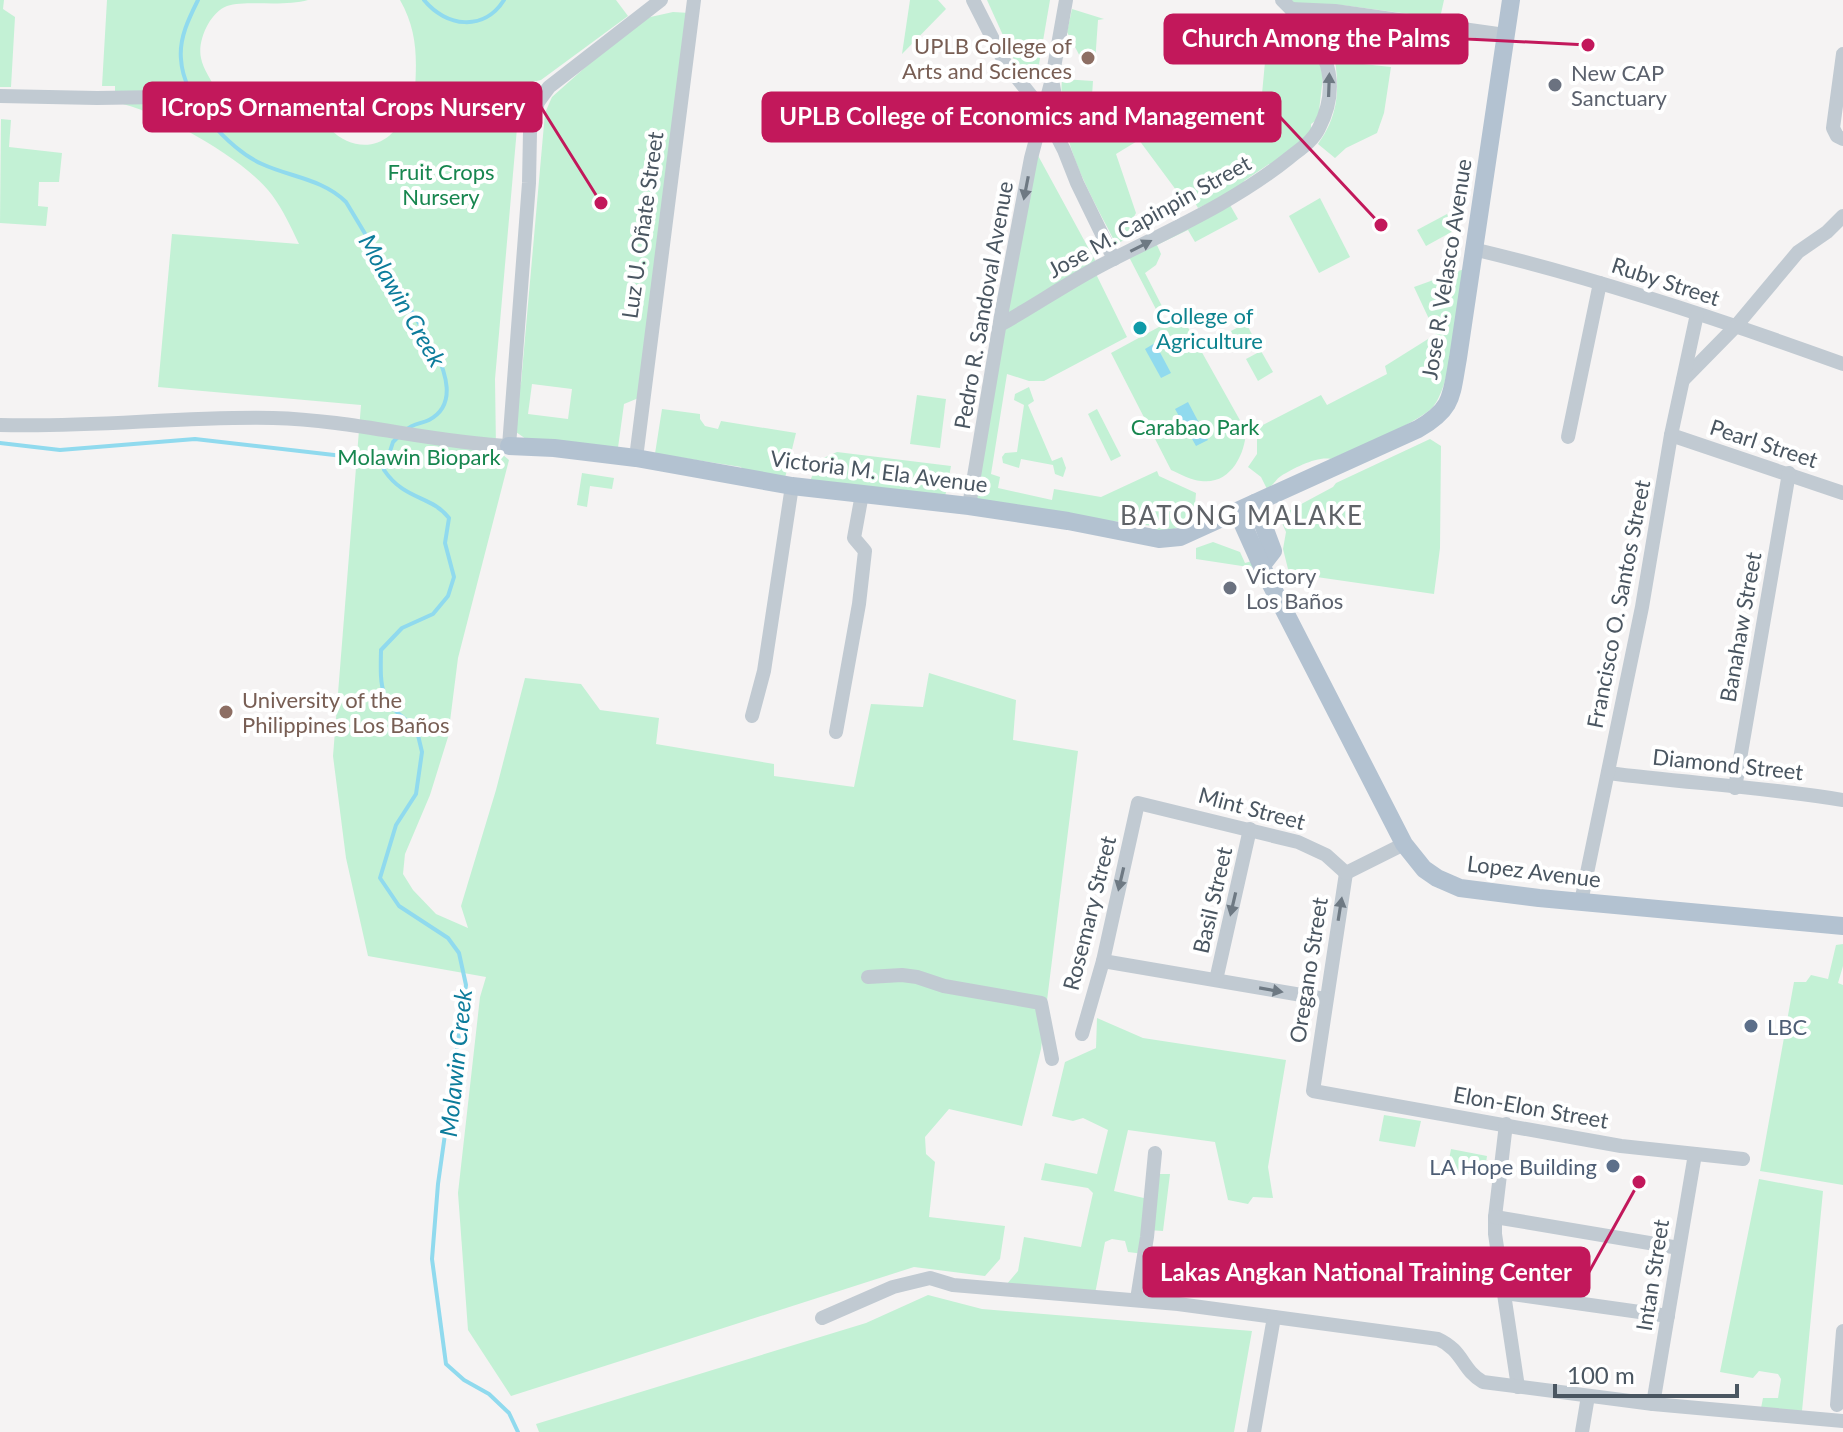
<svg xmlns="http://www.w3.org/2000/svg" width="1843" height="1432" viewBox="0 0 1843 1432" font-family="Lato,sans-serif">
<rect width="100%" height="100%" fill="#f5f3f3"/>
<!-- green -->
<g fill="#c3f1d5" fill-rule="evenodd">
<path d="M0,0H4L3,9L15,17L11,87H0Z"/>
<path d="M107,0H308C285,7 246,0 227,6C210,12 197,41 201,58C203,69 212,81 217,92L314,89C316,146 389,172 407,105C429,105 495,101 510,116C511,117 516,126 517,128L495,379L496,449L509,460L458,658L448,737L430,795L405,854L403,874L413,890L436,914L468,928L461,906L496,790L525,678L581,684L600,710L659,718L656,744L774,764V776L854,787L871,704L923,707L929,673L1016,700L1013,740L1078,751L1041,1049L1022,1126L949,1109L925,1137L926,1154L935,1162L929,1217L1005,1226L1000,1259L985,1276L914,1267L511,1396L468,1330L458,1193L480,997L486,977L368,956L346,858L333,756L361,405L158,387L172,234L299,244C291,227 283,210 272,195C243,157 161,112 115,102V86H102Z"/>
<path d="M400,0H616L628,16L541,80L500,90H415C417,56 417,30 400,0Z"/>
<path d="M910,0H938L946,9L902,54Z"/>
<path d="M987,0H1050L1037,76L1027,78L1020,73Z"/>
<path d="M1285,0H1444L1440,18L1341,5L1286,3Z"/>
<path d="M1072,9L1104,19L1098,20L1095,63L1083,62L1067,32Z"/>
<path d="M673,12L690,13L641,397L624,404L617,455L526,439L516,432L513,403L521,383L545,113L552,97L608,47L646,18ZM532,384L572,389L568,419L528,414Z"/>
<path d="M1225,18L1231,22H1286L1318,57L1323,77L1318,119L1311,124V132L1291,154L1287,151L1273,166L1269,164L1244,181L1243,188L1198,208L1190,194H1179L1139,140L1116,154L1136,213L1129,226L1133,236L1116,244C1089,191 1057,140 1062,79L1093,81L1090,125H1128L1163,130L1194,110L1260,115L1265,62L1207,57V52H1204L1203,41L1208,37V21H1223Z"/>
<path d="M1335,61L1391,67L1384,113L1377,133L1346,148L1335,158L1318,144C1337,118 1340,92 1335,61Z"/>
<path d="M1,119L11,120L9,147L62,153L59,182H39L38,206L48,207L46,226L0,223Z"/>
<path d="M1035,150L1096,262V274L1127,337L1044,381H1029L1007,374L991,474L1000,477L998,488L1052,500L1054,489L1101,497L1157,471L1159,476L1196,493L1195,505L1201,517L1174,529L1156,531L1153,526L973,504Z"/>
<path d="M1320,198L1350,257L1319,273L1289,216Z"/>
<path d="M1230,205L1238,219L1195,242L1188,230L1157,245L1161,254L1156,265L1145,273L1166,314L1160,317L1129,257Z"/>
<path d="M1447,214L1455,230L1426,246L1417,230Z"/>
<path d="M1464,269C1459,300 1452,388 1432,408C1414,425 1356,448 1331,459C1317,456 1294,468 1281,476C1275,480 1274,485 1267,489L1261,477L1248,467L1257,454V428L1321,395L1327,405L1387,374L1385,366L1436,334L1414,287Z"/>
<path d="M1181,315L1246,431C1245,455 1230,485 1201,481C1191,480 1180,474 1171,470L1111,353Z"/>
<path d="M1246,323L1256,342L1241,350L1231,331Z"/>
<path d="M1261,351L1273,372L1258,381L1246,359Z"/>
<path d="M1029,387L1034,401L1028,405L1052,461L1062,457L1066,468L1063,477L1055,474L1053,465L1021,459L1019,468L1003,463L1002,457L1005,453L1017,452L1024,405L1014,400L1015,394Z"/>
<path d="M917,395L946,399L940,448L910,444Z"/>
<path d="M662,409L700,414V419L705,426L718,429L721,421L796,433L785,478L744,472L741,467L677,457L654,460Z"/>
<path d="M1097,409L1121,456L1111,461L1088,414Z"/>
<path d="M1430,439L1441,446L1440,548L1434,594L1289,573L1283,549L1286,532L1279,516L1333,487L1336,483Z"/>
<path d="M837,452L951,466L945,497L810,481L819,460Z"/>
<path d="M582,473L614,478L612,489L590,486L587,507L577,505Z"/>
<path d="M1213,542L1240,552L1245,563L1252,561L1255,568L1196,559V548Z"/>
<path d="M1843,944V966L1838,983L1843,985V1185L1760,1171L1794,982H1806L1811,975L1828,979L1836,945Z"/>
<path d="M1097,1018L1143,1038L1286,1060L1268,1167L1273,1198L1253,1197L1248,1204L1228,1200L1215,1142L1128,1130L1114,1191L1148,1199L1155,1174H1170L1163,1231L1148,1230L1144,1254L1128,1252L1125,1241L1112,1239L1105,1242L1095,1294L1006,1285L1018,1271L1024,1237L1081,1247L1093,1193L1088,1188L1041,1180L1045,1163L1097,1174L1108,1130L1083,1118L1073,1121L1052,1116L1065,1062L1096,1048Z"/>
<path d="M1384,1115L1421,1121L1415,1147L1379,1141Z"/>
<path d="M1451,1149L1487,1156L1484,1177L1447,1170Z"/>
<path d="M1759,1179L1823,1191L1802,1411L1761,1408L1763,1398H1778L1781,1379L1778,1374L1759,1371L1753,1378L1720,1372Z"/>
<path d="M928,1295L982,1309L1252,1331L1234,1432H539L536,1424L866,1323Z"/>
</g>
<!-- water -->
<g fill="#90daee">
<path d="M1155,343L1171,373L1161,378L1145,349Z"/>
<path d="M1188,402L1208,440L1196,446L1175,409Z"/>
</g>
<g fill="none" stroke-linecap="round" stroke-linejoin="round">
<!-- stream -->
<g stroke="#90daee" stroke-width="4">
<path d="M198,0C189,18 179,38 181,59C183,98 228,149 262,164C290,177 323,179 346,202L435,350C445,371 458,405 429,420C421,424 413,423 406,430"/>
<path d="M424,0C446,27 484,32 504,0"/>
<path d="M399,436L393,442L384,470C405,501 431,495 449,518L445,543L454,577L448,596L433,614L402,628L381,650C380,692 380,702 416,727L422,752L416,794L396,825L380,878L399,906L448,938L459,953L466,985L438,1184L432,1259L446,1364L464,1380L489,1394L509,1413L518,1432"/>
<path d="M0,443L60,450L195,439L386,461"/>
</g>
<!-- minor -->
<g stroke="#c1cad2" stroke-width="14">
<path d="M973,0L1005,63L1045,113L1064,150L1077,183L1114,259"/>
<path d="M1291,9L1335,11L1505,35"/>
<path d="M1843,54L1833,128L1837,136L1843,139"/>
<path d="M0,96L97,98L401,93L463,95L538,102"/>
<path d="M1062,137L1052,79L1066,0"/>
<path d="M1473,249C1599,279 1722,320 1843,364"/>
<path d="M1000,325C1034,306 1066,284 1100,266C1165,232 1232,204 1289,158C1300,149 1313,141 1319,128C1346,76 1319,36 1282,0"/>
<path d="M1683,380L1736,326L1798,252L1827,232L1843,216"/>
<path d="M0,425C91,428 182,416 273,418C353,420 430,442 509,446L529,183L530,132L538,102L549,87L661,0"/>
<path d="M1671,435L1843,493"/>
<path d="M1568,437L1600,283"/>
<path d="M636,458L694,0"/>
<path d="M969,506L1001,316L1031,158L1052,79"/>
<path d="M752,716L764,671L792,486"/>
<path d="M836,732L859,604L865,551L854,538L862,494"/>
<path d="M1608,773C1686,783 1765,787 1843,800"/>
<path d="M1735,788L1789,473"/>
<path d="M1346,873L1313,1091L1621,1146L1743,1159"/>
<path d="M1346,873L1404,844"/>
<path d="M1581,902L1642,607L1671,435L1697,314"/>
<path d="M1103,961L1325,999"/>
<path d="M868,977L902,975L917,977L944,986L1041,1003L1052,1059"/>
<path d="M1216,980L1250,829"/>
<path d="M1082,1034L1103,961L1138,803L1298,842L1326,855L1346,873"/>
<path d="M1506,1124L1495,1217V1234L1518,1387"/>
<path d="M1495,1217L1679,1248"/>
<path d="M1505,1293L1668,1316"/>
<path d="M1137,1299L1147,1237L1155,1153"/>
<path d="M822,1318L893,1287L930,1278L953,1285L1178,1304L1438,1339C1464,1351 1461,1369 1483,1382L1653,1404L1843,1421"/>
<path d="M1653,1404L1695,1154"/>
<path d="M1837,1405L1843,1331"/>
<path d="M1254,1432L1274,1317"/>
<path d="M1582,1432L1588,1396"/>
</g>
<!-- major -->
<g stroke="#b3c2d1" stroke-width="18">
<path d="M509,446L554,448L636,458L792,486L969,506L1068,521L1159,539L1180,537L1418,429C1454,408 1451,396 1458,358L1511,0"/>
<path d="M1255,503L1273,551L1262,565"/>
<path d="M1237,511L1263,569L1404,844L1424,869L1437,878L1460,888L1539,898L1843,926"/>
</g>
</g>
<!-- one-way arrows -->
<defs><path id="oneway-solid" d="M-6-.8H1V-3.2L6.5 0L1 3.2V.8H-6Z" transform="scale(2)"/></defs>
<g fill="#6e7983">
<use href="#oneway-solid" transform="translate(1329 85) rotate(-88)"/>
<use href="#oneway-solid" transform="translate(1026 188) rotate(101)"/>
<use href="#oneway-solid" transform="translate(1141 246) rotate(-27)"/>
<use href="#oneway-solid" transform="translate(1121 879) rotate(103)"/>
<use href="#oneway-solid" transform="translate(1233 904) rotate(103)"/>
<use href="#oneway-solid" transform="translate(1340 909) rotate(-81)"/>
<use href="#oneway-solid" transform="translate(1271 990) rotate(10)"/>
</g>
<!-- markers -->
<g fill="#8d6e63" stroke="#fff" stroke-width="3">
<circle cx="1088" cy="58" r="8"/>
<circle cx="226" cy="712" r="8"/>
</g>
<g fill="#6b7280" stroke="#fff" stroke-width="3">
<circle cx="1555" cy="85" r="8"/>
<circle cx="1230" cy="588" r="8"/>
</g>
<circle fill="#0f9aa8" stroke="#fff" stroke-width="3" cx="1140" cy="328" r="8"/>
<g fill="#5c6f8a" stroke="#fff" stroke-width="3">
<circle cx="1751" cy="1026" r="8"/>
<circle cx="1613" cy="1166" r="8"/>
</g>
<g text-anchor="middle" dominant-baseline="central" stroke-width="8" stroke-linejoin="round" paint-order="stroke">
<!-- education labels -->
<g font-size="22" fill="#785e54" stroke="#fff" text-anchor="end">
<text x="1072" y="45">UPLB College of<tspan x="1072" dy="25">Arts and Sciences</tspan></text>
<text x="242" y="699" text-anchor="start">University of the<tspan x="242" dy="25">Philippines Los Baños</tspan></text>
</g>
<!-- worship labels -->
<g font-size="22" fill="#5b616d" stroke="#fff" text-anchor="start">
<text x="1571" y="72">New CAP<tspan x="1571" dy="25">Sanctuary</tspan></text>
<text x="1246" y="575">Victory<tspan x="1246" dy="25">Los Baños</tspan></text>
</g>
<!-- park labels -->
<g font-size="22" fill="#17864f" stroke="#fff">
<text x="441" y="171">Fruit Crops<tspan x="441" dy="25">Nursery</tspan></text>
<text x="1195" y="426">Carabao Park</text>
<text x="419" y="456">Molawin Biopark</text>
</g>
<!-- street labels -->
<g font-size="22" fill="#4a5661" stroke="#fff">
<text transform="translate(1149 216) rotate(-29)">Jose M. Capinpin Street</text>
<text transform="translate(642 225) rotate(-82)">Luz U. Oñate Street</text>
<text transform="translate(1446 269) rotate(-81)">Jose R. Velasco Avenue</text>
<text transform="translate(1666 281) rotate(18)">Ruby Street</text>
<text transform="translate(983 305) rotate(-80)">Pedro R. Sandoval Avenue</text>
<text transform="translate(1764 443) rotate(18)">Pearl Street</text>
<text transform="translate(879 471) rotate(7)">Victoria M. Ela Avenue</text>
<text transform="translate(1618 604) rotate(-79)">Francisco O. Santos Street</text>
<text transform="translate(1740 627) rotate(-80)">Banahaw Street</text>
<text transform="translate(1728 764) rotate(6)">Diamond Street</text>
<text transform="translate(1252 808) rotate(15)">Mint Street</text>
<text transform="translate(1534 871) rotate(7)">Lopez Avenue</text>
<text transform="translate(1212 900) rotate(-77)">Basil Street</text>
<text transform="translate(1089 913) rotate(-76)">Rosemary Street</text>
<text transform="translate(1308 970) rotate(-81)">Oregano Street</text>
<text transform="translate(1531 1107) rotate(10)">Elon-Elon Street</text>
<text transform="translate(1652 1275) rotate(-81)">Intan Street</text>
</g>
<!-- culture labels -->
<g font-size="22" fill="#0d838f" stroke="#fff" text-anchor="start">
<text x="1156" y="315">College of<tspan x="1156" dy="25">Agriculture</tspan></text>
</g>
<!-- service labels -->
<g font-size="22" fill="#4e5e75" stroke="#fff" text-anchor="start">
<text x="1767" y="1026">LBC</text>
<text x="1597" y="1166" text-anchor="end">LA Hope Building</text>
</g>
<!-- water labels -->
<g font-size="24" font-style="italic" fill="#0c7c9b" stroke="#fff">
<text transform="translate(403 300) rotate(60)">Molawin Creek</text>
<text transform="translate(455 1063) rotate(-84)">Molawin Creek</text>
</g>
<!-- quarter labels -->
<g font-size="26" letter-spacing="2" fill="#5f6368" stroke="#fff">
<text x="1242" y="515">BATONG MALAKE</text>
</g>
</g>
<!-- callouts -->
<path fill="none" stroke="#c2185b" stroke-width="3" d="M1588 45L1467 39M601 203L541 107M1381 225L1280 117M1639 1182L1589 1272"/>
<g fill="#c2185b" stroke="#fff" stroke-width="3">
<circle cx="1588" cy="45" r="8"/>
<circle cx="601" cy="203" r="8"/>
<circle cx="1381" cy="225" r="8"/>
<circle cx="1639" cy="1182" r="8"/>
</g>
<g fill="#c2185b" stroke="#c2185b" stroke-width="3">
<rect x="1165" y="15" width="302" height="48" rx="8"/>
<rect x="144" y="83" width="397" height="48" rx="8"/>
<rect x="763" y="93" width="517" height="48" rx="8"/>
<rect x="1144" y="1248" width="445" height="48" rx="8"/>
</g>
<g font-size="24" text-anchor="middle" font-weight="bold" fill="#fff">
<text x="1316" y="47">Church Among the Palms</text>
<text x="343" y="116">ICropS Ornamental Crops Nursery</text>
<text x="1022" y="125">UPLB College of Economics and Management</text>
<text x="1366" y="1281">Lakas Angkan National Training Center</text>
</g>
<!-- scale -->
<path d="M1555 1384v12h182v-12" fill="none" stroke="#4a5661" stroke-width="4"/>
<text x="1567" y="1384" font-size="24" fill="#4a5661" stroke="#ffffff" stroke-width="6" paint-order="stroke">100 m</text>
</svg>
